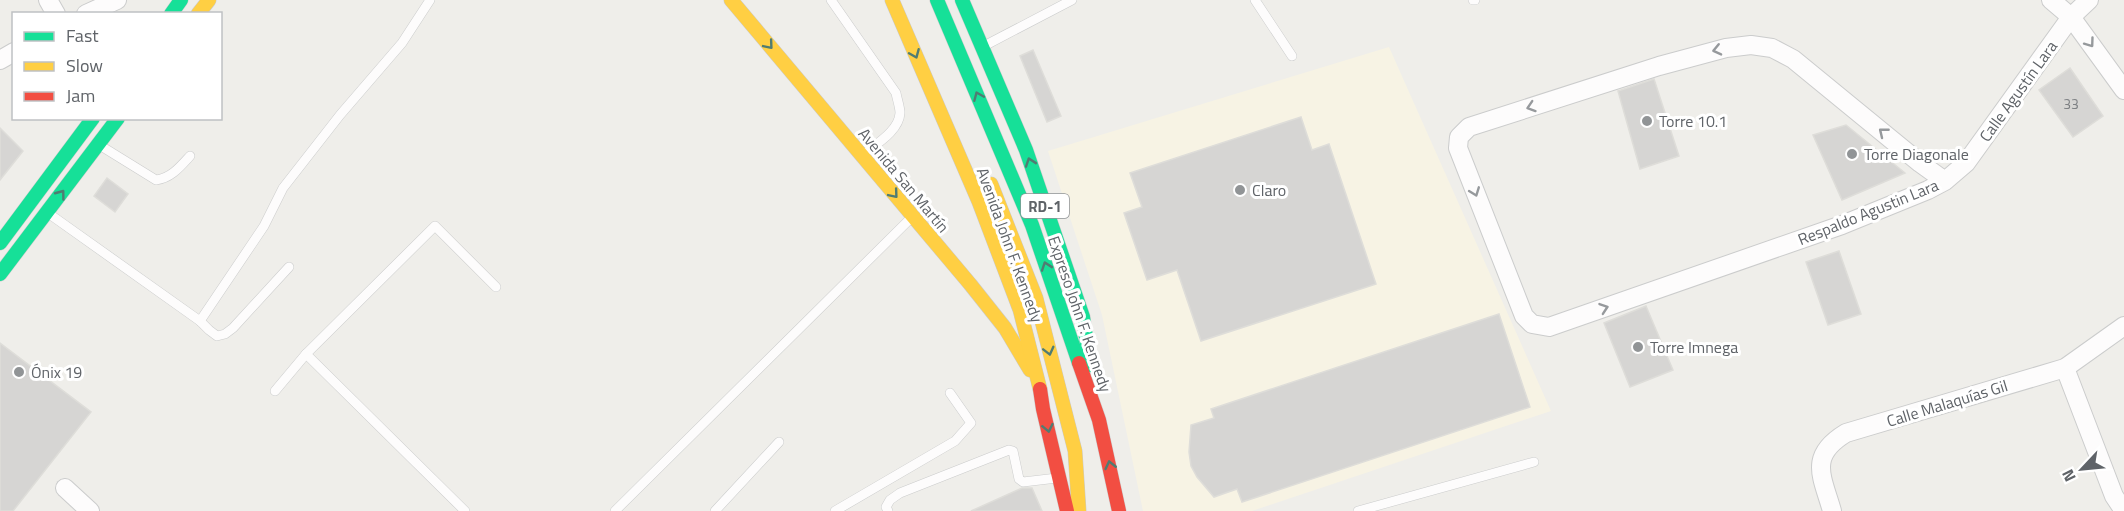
<svg xmlns="http://www.w3.org/2000/svg" width="2124" height="511" viewBox="0 0 2124 511" font-family="'Titillium Web',sans-serif">
<rect width="100%" height="100%" fill="#efeeea"/>
<!-- commercial -->
<path fill="#f7f3e4" d="M1389,47L1551,411L1252,511H1143L1102,315L1048,151Z"/>
<!-- building -->
<g fill="#d6d5d3" stroke="#deddd9" stroke-width="1.5">
<path d="M1033,50L1061,116L1047,122L1020,56Z"/>
<path d="M2070,68L2103,116L2073,137L2039,90Z"/>
<path d="M1654,79L1679,156L1640,169L1618,91Z"/>
<path d="M1301,117L1312,150L1329,144L1376,284L1201,341L1177,270L1147,280L1124,213L1142,207L1130,173Z"/>
<path d="M1846,125L1905,173L1842,200L1813,135Z"/>
<path d="M0,128L23,151L0,180Z"/>
<path d="M107,178L128,194L115,212L94,196Z"/>
<path d="M1839,251L1861,314L1828,325L1806,262Z"/>
<path d="M1646,306L1673,370L1630,387L1604,323Z"/>
<path d="M1499,314L1530,407L1242,502L1237,489L1214,497L1197,477L1191,466L1189,452L1191,425L1214,418L1211,409Z"/>
<path d="M0,343L91,412L13,511H0Z"/>
<path d="M1022,488H1032L1042,511H971Z"/>
</g>
<g fill="none" stroke-linecap="round" stroke-linejoin="round">
<!-- lane casing -->
<g stroke="#cbcccc" stroke-width="10">
<g id="lane">
<path d="M831,0L896,93C897,99 900,107 900,113C899,131 876,144 864,154"/>
<path d="M1255,0L1292,56"/>
<path d="M1473,0H1475"/>
<path d="M984,46L1072,0"/>
<path d="M101,146L156,180C171,178 180,167 190,156"/>
<path d="M48,213L200,321L264,226L283,188L340,115L402,43L430,0"/>
<path d="M200,321L209,330L217,336L225,334L233,328L289,267"/>
<path d="M275,391L306,354"/>
<path d="M465,511L306,354L435,226L496,287"/>
<path d="M615,511L911,218"/>
<path d="M715,511L779,442"/>
<path d="M835,511L955,441L971,423L950,393"/>
<path d="M888,511L886,507L890,500L900,493L1009,450L1013,451L1019,479L1023,482L1057,478"/>
<path d="M1358,511L1534,462"/>
</g>
</g>
<!-- street casing -->
<g stroke="#cbcccc" stroke-width="20">
<g id="street">
<path d="M48,0L56,14"/>
<path d="M2051,0L2071,17L2124,90"/>
<path d="M86,14L117,0"/>
<path d="M0,60L14,52"/>
<path d="M1945,181L1920,163L1793,59L1772,48L1751,45L1726,48L1659,66L1469,127L1459,137L1458,148L1524,316L1532,324L1549,327L1842,225L1928,190L1945,181L1966,163L2071,17L2089,0"/>
<path d="M2065,368L2114,496L2124,511"/>
<path d="M65,488L90,511"/>
<path d="M1832,511C1822,476 1808,456 1846,433L2065,368L2124,326"/>
</g>
</g>
<!-- fast casing -->
<g stroke="#cacacb" stroke-width="15">
<g id="fast">
<path d="M937,0L1032,225L1079,363"/>
<path d="M962,0L1026,150L1083,317L1090,365"/>
<path d="M171,14L181,0"/>
<path d="M0,243L93,118"/>
<path d="M0,274L118,118"/>
</g>
</g>
<!-- slow casing -->
<g stroke="#cacacb" stroke-width="15">
<g id="slow">
<path d="M731,0L970,284L1005,328L1030,370"/>
<path d="M892,0L979,202L1020,310L1040,389"/>
<path d="M198,14L209,0"/>
<path d="M991,184L1036,298L1075,451L1079,511"/>
</g>
</g>
<!-- jam casing -->
<g stroke="#cacacb" stroke-width="15">
<g id="jam">
<path d="M1079,363L1099,420L1119,511"/>
<path d="M1040,389L1043,409L1067,511"/>
</g>
</g>
<!-- lane -->
<use href="#lane" stroke="#fdfcfc" stroke-width="9"/>
<!-- street -->
<use href="#street" stroke="#fdfcfc" stroke-width="18"/>
<!-- fast -->
<use href="#fast" stroke="#16e098" stroke-width="14"/>
<!-- slow -->
<use href="#slow" stroke="#ffcf43" stroke-width="14"/>
<!-- jam -->
<use href="#jam" stroke="#f24e42" stroke-width="14"/>
</g>
<!-- one-way arrows -->
<defs><path id="oneway-chevron" d="M-2-3.5L2.5 0L-2 3.5" fill="none" stroke-width="1.6" stroke-linecap="round" stroke-linejoin="round" transform="scale(1.5)"/></defs>
<g stroke="#96999c">
<use href="#oneway-chevron" transform="translate(2090 43) rotate(54)"/>
<use href="#oneway-chevron" transform="translate(1717 50) rotate(167)"/>
<use href="#oneway-chevron" transform="translate(1531 107) rotate(162)"/>
<use href="#oneway-chevron" transform="translate(1883 132) rotate(-141)"/>
<use href="#oneway-chevron" transform="translate(1475 192) rotate(69)"/>
<use href="#oneway-chevron" transform="translate(1604 308) rotate(-19)"/>
</g>
<g stroke="#507c72">
<use href="#oneway-chevron" transform="translate(769 45) rotate(50)"/>
<use href="#oneway-chevron" transform="translate(915 54) rotate(67)"/>
<use href="#oneway-chevron" transform="translate(978 96) rotate(-113)"/>
<use href="#oneway-chevron" transform="translate(1030 162) rotate(-109)"/>
<use href="#oneway-chevron" transform="translate(61 194) rotate(-53)"/>
<use href="#oneway-chevron" transform="translate(894 194) rotate(50)"/>
<use href="#oneway-chevron" transform="translate(1046 266) rotate(-109)"/>
<use href="#oneway-chevron" transform="translate(1049 351) rotate(76)"/>
<use href="#oneway-chevron" transform="translate(1048 428) rotate(78)"/>
<use href="#oneway-chevron" transform="translate(1110 465) rotate(-103)"/>
</g>
<!-- markers -->
<g fill="#919496" stroke="#fff" stroke-width="2">
<circle cx="1647" cy="121" r="6"/>
<circle cx="1852" cy="154" r="6"/>
<circle cx="1240" cy="190" r="6"/>
<circle cx="1638" cy="347" r="6"/>
<circle cx="19" cy="372" r="6"/>
</g>
<g text-anchor="middle" dominant-baseline="central" stroke-width="6" stroke-linejoin="round" paint-order="stroke">
<!-- number labels -->
<g font-size="14" fill="#7e8184">
<text x="2071" y="103">33</text>
</g>
<!-- shield labels -->
<rect fill="#fff" stroke="#8f9295" stroke-width="1.5" x="1021" y="194" width="48" height="24" rx="4.5"/>
<g font-size="15" font-weight="bold" fill="#5f6368">
<text x="1045" y="206">RD-1</text>
</g>
<!-- street labels -->
<g font-size="16" fill="#5f6368" stroke="#fff">
<text transform="translate(2018 91) rotate(-54)">Calle Agustín Lara</text>
<text transform="translate(904 180) rotate(50)">Avenida San Martín</text>
<text transform="translate(1868 212) rotate(-22)">Respaldo Agustin Lara</text>
<text transform="translate(1010 245) rotate(70)">Avenida John F. Kennedy</text>
<text transform="translate(1080 314) rotate(71)">Expreso John F. Kennedy</text>
<text transform="translate(1947 403) rotate(-17)">Calle Malaquías Gil</text>
</g>
<!-- poi labels -->
<g font-size="16" fill="#5f6368" stroke="#fff" text-anchor="start">
<text x="1659" y="121">Torre 10.1</text>
<text x="1864" y="154">Torre Diagonale</text>
<text x="1252" y="190">Claro</text>
<text x="1650" y="347">Torre Imnega</text>
<text x="31" y="372">Ónix 19</text>
</g>
</g>
<!-- legend -->
<rect x="12" y="12" width="210" height="108" fill="#ffffff" stroke="#bfc1c3" stroke-width="1.5"/>
<rect x="24" y="32" width="30" height="9" fill="#16e098" stroke="#bfc1c3" stroke-width="1.5"/>
<text x="66" y="42" font-size="18" fill="#5f6368">Fast</text>
<rect x="24" y="62" width="30" height="9" fill="#ffcf43" stroke="#bfc1c3" stroke-width="1.5"/>
<text x="66" y="72" font-size="18" fill="#5f6368">Slow</text>
<rect x="24" y="92" width="30" height="9" fill="#f24e42" stroke="#bfc1c3" stroke-width="1.5"/>
<text x="66" y="102" font-size="18" fill="#5f6368">Jam</text>
<!-- north arrow -->
<g transform="translate(2082 469) rotate(244)" stroke="#ffffff" stroke-width="4.5" paint-order="stroke">
<path d="M0-4.5L10 22L0 15L-10 22Z" fill="#5f6368"/>
<text y="-9" font-size="16" font-weight="bold" text-anchor="middle" fill="#5f6368">N</text>
</g>
</svg>
